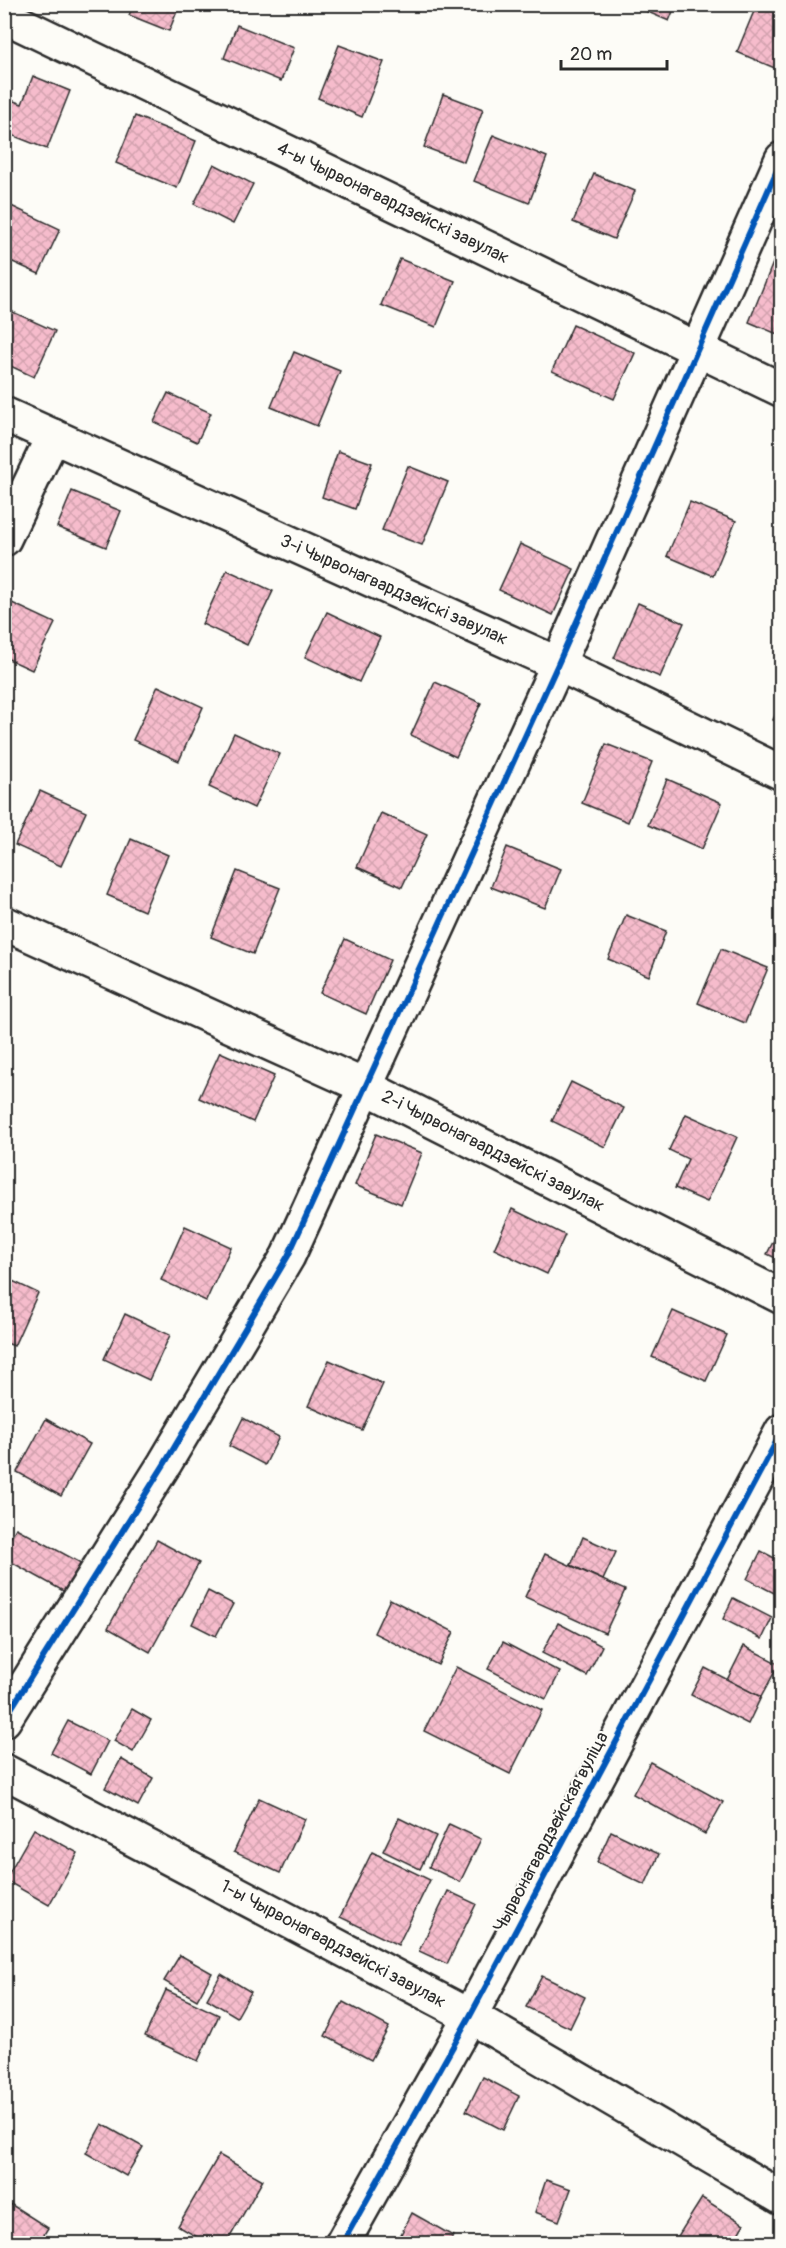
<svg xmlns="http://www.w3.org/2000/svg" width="786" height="2248" viewBox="0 0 786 2248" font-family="Pangolin,sans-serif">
<defs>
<pattern id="building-cross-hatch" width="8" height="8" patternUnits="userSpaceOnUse" patternTransform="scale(1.5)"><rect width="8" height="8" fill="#f6bccc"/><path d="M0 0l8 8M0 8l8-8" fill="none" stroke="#d3a2af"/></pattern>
</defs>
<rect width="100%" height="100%" fill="#fdfcf7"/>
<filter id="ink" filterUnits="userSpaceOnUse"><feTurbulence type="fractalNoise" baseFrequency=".0167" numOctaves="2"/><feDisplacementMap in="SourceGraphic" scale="12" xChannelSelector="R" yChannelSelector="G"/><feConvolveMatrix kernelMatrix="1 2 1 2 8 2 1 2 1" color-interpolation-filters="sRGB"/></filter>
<g filter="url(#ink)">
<!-- building -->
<g fill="url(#building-cross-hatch)" stroke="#2b2b2b" stroke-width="1.5">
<path d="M134,4H180L169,31L129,15Z"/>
<path d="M629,4H676L669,21Z"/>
<path d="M757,4H770L782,9V59L777,69L737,52Z"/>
<path d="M237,25L294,48L281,81L224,58Z"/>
<path d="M339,45L384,62L362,117L318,98Z"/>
<path d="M33,76L70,91L47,149L4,132V117L11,100L22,104Z"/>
<path d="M443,94L483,109L464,162L424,147Z"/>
<path d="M135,116L196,141L177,188L116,163Z"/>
<path d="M493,135L547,157L529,203L474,181Z"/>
<path d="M214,164L253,184L233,224L194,204Z"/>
<path d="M594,174L635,191L614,239L573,222Z"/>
<path d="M7,204L60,229L39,274L4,258V208Z"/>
<path d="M781,243H782V336L749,322Z"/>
<path d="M400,259L455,281L436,327L381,305Z"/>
<path d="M4,308L55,331L34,377L4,363Z"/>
<path d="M573,325L635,353L614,399L552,371Z"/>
<path d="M294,352L340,371L317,426L271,407Z"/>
<path d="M168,393L211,413L197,442L154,422Z"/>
<path d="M338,451L372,463L355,509L322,497Z"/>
<path d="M408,466L448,482L422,545L382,530Z"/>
<path d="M72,491L121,511L106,547L57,527Z"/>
<path d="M690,502L736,521L713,576L667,556Z"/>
<path d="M520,544L574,569L553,615L499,590Z"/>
<path d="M227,570L273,591L247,645L202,624Z"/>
<path d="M12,603L55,623L32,670L4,657V618Z"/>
<path d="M638,603L684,623L660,677L614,658Z"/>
<path d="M327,612L380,637L359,682L305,657Z"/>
<path d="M435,682L481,703L456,757L411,735Z"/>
<path d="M158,686L203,707L179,761L133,740Z"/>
<path d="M782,701V724L773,720Z"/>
<path d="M234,733L280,754L254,808L209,787Z"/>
<path d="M606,744L652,762L628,822L582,803Z"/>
<path d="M667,779L722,803L702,849L648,825Z"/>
<path d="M40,791L86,812L61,866L15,845Z"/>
<path d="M381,813L427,834L402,887L357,867Z"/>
<path d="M131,839L168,855L144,911L107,895Z"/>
<path d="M507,847L561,869L545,908L491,887Z"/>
<path d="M237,871L280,888L253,954L211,937Z"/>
<path d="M626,915L666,931L649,976L608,959Z"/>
<path d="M345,939L390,960L366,1014L320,993Z"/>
<path d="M721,949L768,968L745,1023L698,1003Z"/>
<path d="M220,1052L274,1076L253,1122L199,1098Z"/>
<path d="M571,1082L624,1108L605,1147L552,1121Z"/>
<path d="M686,1114L737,1137L707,1202L675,1188L688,1159L669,1150Z"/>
<path d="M376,1134L422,1153L401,1204L355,1185Z"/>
<path d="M512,1209L565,1235L547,1274L494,1249Z"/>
<path d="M782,1224V1261L767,1254Z"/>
<path d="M185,1226L231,1247L206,1301L161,1280Z"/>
<path d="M4,1277L38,1293L14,1346L4,1342Z"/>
<path d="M673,1311L727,1335L706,1381L652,1357Z"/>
<path d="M125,1314L170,1335L149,1380L104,1359Z"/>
<path d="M329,1360L383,1384L362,1430L308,1406Z"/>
<path d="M243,1418L279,1437L265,1465L229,1446Z"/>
<path d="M46,1419L90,1444L61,1496L17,1472Z"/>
<path d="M16,1528L81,1563L65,1592L4,1558V1549Z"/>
<path d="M583,1537L616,1552L603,1580L571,1565Z"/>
<path d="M157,1540L199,1563L150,1652L108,1628Z"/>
<path d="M761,1551L782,1562V1597L747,1579Z"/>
<path d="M545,1554L625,1590L605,1633L525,1597Z"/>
<path d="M208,1591L233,1604L216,1636L192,1624Z"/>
<path d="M733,1598L772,1618L762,1639L723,1619Z"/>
<path d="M390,1599L454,1632L438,1665L374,1633Z"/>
<path d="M558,1623L602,1646L587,1676L542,1653Z"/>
<path d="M503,1642L560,1672L546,1699L488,1669Z"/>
<path d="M744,1646L779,1664L761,1697L727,1680Z"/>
<path d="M456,1667L542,1710L510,1774L424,1731Z"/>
<path d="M705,1668L761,1697L748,1724L691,1695Z"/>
<path d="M132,1709L151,1720L133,1752L114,1741Z"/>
<path d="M68,1721L108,1741L91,1774L51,1753Z"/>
<path d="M121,1759L153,1778L138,1806L105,1788Z"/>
<path d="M650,1762L723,1802L705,1834L633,1794Z"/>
<path d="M259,1798L305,1819L280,1873L234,1852Z"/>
<path d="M399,1818L436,1836L420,1869L383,1851Z"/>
<path d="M449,1824L481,1839L460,1882L429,1867Z"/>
<path d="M34,1829L78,1853L49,1905L5,1880Z"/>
<path d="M611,1831L659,1854L645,1885L597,1862Z"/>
<path d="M372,1852L430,1880L398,1945L340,1917Z"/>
<path d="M448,1891L476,1904L447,1964L419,1951Z"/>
<path d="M180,1955L212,1973L197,2000L164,1981Z"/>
<path d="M221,1974L251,1992L237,2017L207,1999Z"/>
<path d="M542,1976L585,1997L570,2028L526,2007Z"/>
<path d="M166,1990L219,2015L198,2061L145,2036Z"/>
<path d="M343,2002L389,2027L371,2060L325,2036Z"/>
<path d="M483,2077L519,2096L503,2130L466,2111Z"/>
<path d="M102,2124L143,2147L126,2176L86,2153Z"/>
<path d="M782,2141V2160L774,2156Z"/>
<path d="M219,2155L263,2180L226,2244H209L178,2226Z"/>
<path d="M546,2180L571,2189L559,2221L535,2212Z"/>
<path d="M702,2198L744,2224L732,2244H673Z"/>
<path d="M4,2200L48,2228L38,2244H4Z"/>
<path d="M412,2213L453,2236L449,2244H396Z"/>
</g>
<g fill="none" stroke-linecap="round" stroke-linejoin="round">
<!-- minor casing -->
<g stroke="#2b2b2b" stroke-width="38">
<g id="minor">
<path d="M4,16L782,390"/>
<path d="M4,414L558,664L782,773"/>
<path d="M4,539L53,436"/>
<path d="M4,923L364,1086L782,1297"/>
<path d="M4,1720L165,1463L288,1256L558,664L782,159"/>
<path d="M4,1771L470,2016L782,2198"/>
<path d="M342,2244L470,2016L782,1431"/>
</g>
</g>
<!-- minor -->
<use href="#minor" stroke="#fdfcf7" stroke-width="33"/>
<!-- cycleway casing -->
<g stroke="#fdfcf7" stroke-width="10">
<g id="cycleway">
<path d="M4,1720L165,1463L288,1256L558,664L782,159"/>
<path d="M342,2244L470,2016L782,1431"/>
</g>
</g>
<!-- cycleway -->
<use href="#cycleway" stroke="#0057b8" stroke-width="6"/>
</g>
</g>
<g text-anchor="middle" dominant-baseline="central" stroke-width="4.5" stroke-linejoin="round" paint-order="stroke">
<!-- street labels -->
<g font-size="18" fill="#2b2b2b" stroke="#fdfcf7">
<text transform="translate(393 203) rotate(26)">4-ы Чырвонагвардзейскі завулак</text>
<text transform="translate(394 590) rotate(24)">3-і Чырвонагвардзейскі завулак</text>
<text transform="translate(493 1151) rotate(27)">2-і Чырвонагвардзейскі завулак</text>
<text transform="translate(551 1832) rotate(-62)">Чырвонагвардзейская вуліца</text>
<text transform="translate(333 1944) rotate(28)">1-ы Чырвонагвардзейскі завулак</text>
</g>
</g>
<!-- margin -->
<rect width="786" height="2248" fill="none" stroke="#fdfcf7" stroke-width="24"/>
<rect x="12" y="12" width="762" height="2224" fill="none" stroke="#2b2b2b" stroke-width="2" filter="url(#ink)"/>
<!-- scale -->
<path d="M561 60v9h106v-9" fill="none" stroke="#2b2b2b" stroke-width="3"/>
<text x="570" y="60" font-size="18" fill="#2b2b2b" stroke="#fdfcf7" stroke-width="4.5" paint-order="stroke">20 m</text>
</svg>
